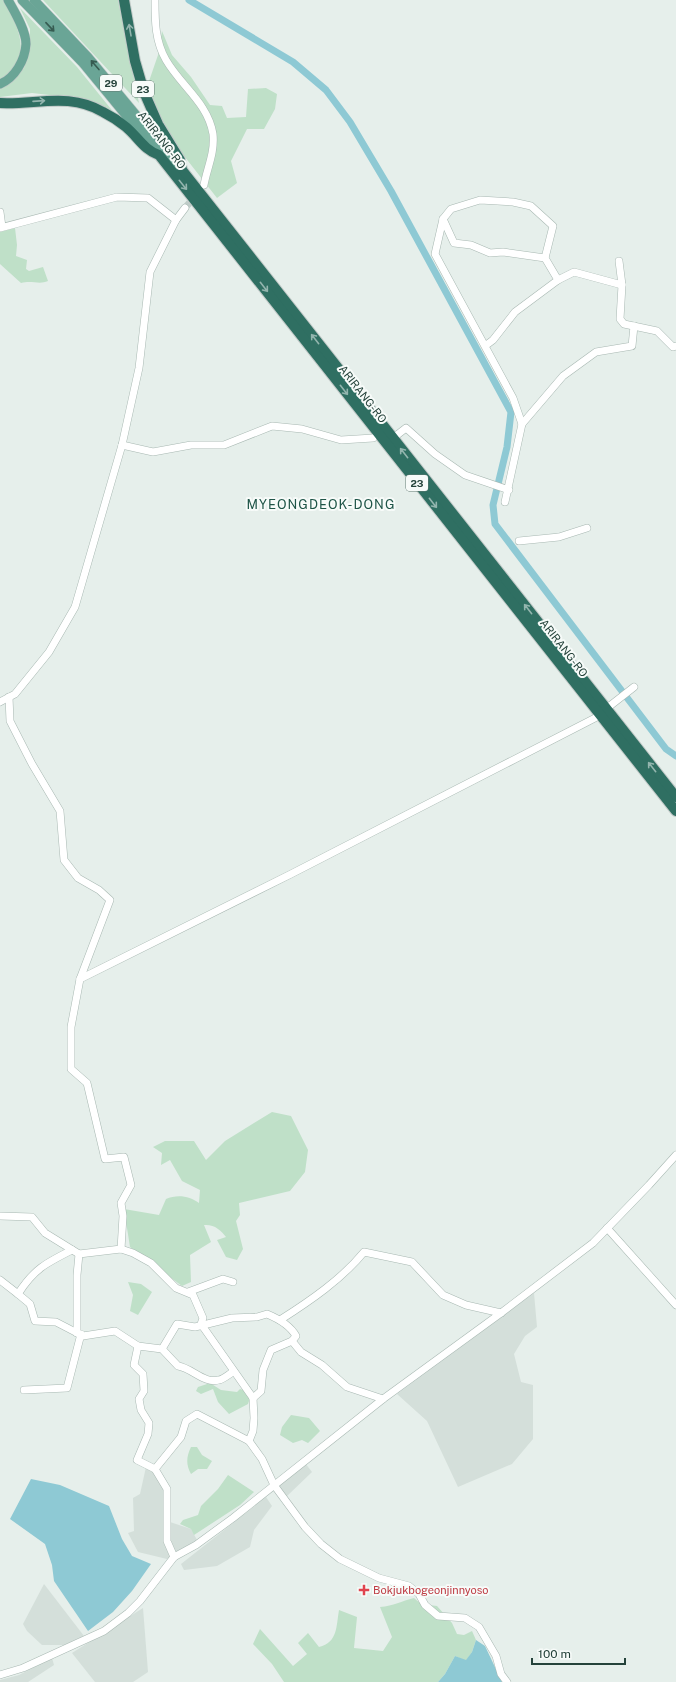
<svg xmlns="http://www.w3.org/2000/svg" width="676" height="1682" viewBox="0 0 676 1682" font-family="'Public Sans',sans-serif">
<rect width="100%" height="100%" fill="#e6efeb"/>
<!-- built -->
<g fill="#d4dfda">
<path d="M534,1293L537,1327L525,1336L514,1354L521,1382L533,1385V1439L512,1464L458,1487L427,1421L397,1394Z"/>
<path d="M305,1463L312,1472L287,1496L284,1495L277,1485Z"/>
<path d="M146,1467L154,1472L165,1490L169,1541L170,1522L191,1529L197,1540L167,1559L138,1552L128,1533L134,1531L133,1498L140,1494Z"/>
<path d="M266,1497L272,1506L254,1530L250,1547L217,1566L184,1570L181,1564Z"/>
<path d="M44,1584L84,1636L64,1645H42L27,1631L23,1624Z"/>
<path d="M143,1608L148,1672L133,1682H95L72,1653Z"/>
<path d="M52,1658L54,1665L28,1682H0V1680L19,1675Z"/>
</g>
<!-- green -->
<g fill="#bfe0c8">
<path d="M0,0H4C18,26 35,60 0,79Z"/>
<path d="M43,0H118L139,103Z"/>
<path d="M20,8L77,67L115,114L84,99L32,93L0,97V87L4,86L24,68L30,47V29Z"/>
<path d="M162,31L172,55L191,77L210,105L222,106L227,118L246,117L248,89L266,88L277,94L275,109L264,129H247L231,161L237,183L217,198L170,138L147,87L158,55Z"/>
<path d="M15,228L17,245L16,256L27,260L26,269L29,271L43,267L48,281C39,285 32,280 21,283L0,264V232Z"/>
<path d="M272,1112L291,1116L308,1150L305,1172L290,1191L239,1203L240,1215L236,1221L243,1249L237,1260L226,1257L217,1240L226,1237C221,1230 214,1224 204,1225L211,1242L190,1255L191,1282L182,1286L130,1247L124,1209L159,1215L166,1199C177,1194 190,1196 199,1203L200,1190L182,1181L170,1160L161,1165L162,1153L153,1147L165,1141H194L206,1160L225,1141Z"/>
<path d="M128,1282L141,1284L152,1292L138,1315L130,1311L133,1295Z"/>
<path d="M210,1383L221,1390L237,1392L240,1389L243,1390L250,1398L248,1404L229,1414L218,1402L213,1389L201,1394L196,1391L198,1387Z"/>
<path d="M291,1415L309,1418L320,1431L308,1443L302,1440L293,1443L280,1435L282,1427Z"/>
<path d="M191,1447H197L202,1455L212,1461L207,1469H198L191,1474C186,1465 186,1457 191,1447Z"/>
<path d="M228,1475L254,1492L240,1505L194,1535L191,1529L180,1524L183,1520L198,1515L201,1506L218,1489Z"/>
<path d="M414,1598L421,1604L437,1606L452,1623L457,1634L464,1635L472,1631L476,1640L472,1652L466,1661L455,1656L445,1674L438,1682H284L272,1664L253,1644L260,1629L293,1666L307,1654L298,1643L308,1633L319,1647C338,1642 336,1627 339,1610L357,1617L354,1648L383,1651L392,1637L380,1607C394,1606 401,1601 414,1598Z"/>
</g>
<!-- water -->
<g fill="#8ec9d4">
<path d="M31,1479L60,1485L109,1506L122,1539L132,1556L151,1564L132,1591L113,1612L88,1631L54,1581L52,1565L45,1544L10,1519Z"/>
<path d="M476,1640L485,1646L502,1682H438L445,1674L455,1656L466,1660L472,1652Z"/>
</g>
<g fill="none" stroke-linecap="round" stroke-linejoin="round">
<!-- canal -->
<path stroke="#8ec9d4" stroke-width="7" d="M189,0L293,62L326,90L350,122L391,191L511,412L507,447L493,505L495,524L666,749L676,756"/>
<!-- minor-tunnel -->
<path stroke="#bfccc8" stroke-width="7" stroke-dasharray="7 3.5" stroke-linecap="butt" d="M185,208L196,195"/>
<!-- minor casing -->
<g stroke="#a8b8b2" stroke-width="8">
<g id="minor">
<path d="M155,0C155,21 155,41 166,60C181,86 208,103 213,134C215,153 207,168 204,185"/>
<path d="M0,212L2,227"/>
<path d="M443,219L454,243L471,245L490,253L503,252L545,258"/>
<path d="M0,228L117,197L148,198L176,220"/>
<path d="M619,261L622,285L620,319L624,324L657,331L673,347L676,346"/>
<path d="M558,280L574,272L622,285"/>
<path d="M485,346L493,340L515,312L558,280L545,258L553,226L531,206L513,202L480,200L451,209L443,219L435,254L513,398L522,424L505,502"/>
<path d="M522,424L563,376L596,352L632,346L634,326"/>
<path d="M397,435L406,428L435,454L465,475L509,490"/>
<path d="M122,445L153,452L191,445H224L272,426L302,429L341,440L373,438"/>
<path d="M519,541L559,537L587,528"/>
<path d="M9,697L10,721L32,764L60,811L64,860L78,878L99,890L110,900L80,979L71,1027V1069L87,1083L105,1159L124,1157L131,1185L121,1203L123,1216L121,1249"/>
<path d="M0,702L15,694L49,652L75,607L122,445L139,368L150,272L176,220L185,208"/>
<path d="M611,705L634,687"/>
<path d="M80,979L291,874L595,718"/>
<path d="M0,1216L32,1217L45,1233L79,1254L121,1249L133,1253L151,1263L176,1288L193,1295L203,1318L201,1324L253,1398L254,1418L253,1431L249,1441L262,1459L274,1485L305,1527L321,1544L340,1559L379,1578L409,1586L419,1594L425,1605L438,1616L465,1618L479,1627L496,1656L501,1674L507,1682"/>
<path d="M607,1228L676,1305"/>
<path d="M0,1280L18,1294C34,1269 46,1263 72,1250"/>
<path d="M188,1292L223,1279L233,1282"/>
<path d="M18,1294L30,1304L35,1321L56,1322L83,1336L115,1331L138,1346L134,1365L143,1374L144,1391L139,1399L141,1410L149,1423L148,1434L137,1460L155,1469L167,1489V1541L174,1557"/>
<path d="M280,1320C310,1301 342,1279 364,1252L412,1262L443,1295L466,1305L501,1313"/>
<path d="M77,1333V1275L79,1254"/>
<path d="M292,1341L301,1352L322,1365L347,1387L383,1399"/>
<path d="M138,1346L162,1349L178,1366C192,1368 204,1384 219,1380C224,1379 229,1374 233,1372"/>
<path d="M162,1349L177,1324L195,1327L232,1318L257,1317L267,1314C279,1319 290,1325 296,1336L292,1341L271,1350L263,1370L261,1391L253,1398"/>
<path d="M24,1390L67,1388L81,1334"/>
<path d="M155,1469L181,1437L186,1421L197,1414L249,1441"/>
<path d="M0,1675L23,1668L104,1631L128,1613L140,1601L174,1557L196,1545L233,1518L383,1399L501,1313L593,1243L649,1185L676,1155"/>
</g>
</g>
<!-- major casing -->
<g stroke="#c2cac8" stroke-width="10">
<g id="major">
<path d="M22,0L82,62L157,153"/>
<path d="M34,0L88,57L181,169"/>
<path d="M0,84C15,78 25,60 26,44C26,30 14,11 8,0"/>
</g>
</g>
<!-- highway casing -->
<g stroke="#c2cac8" stroke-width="12">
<g id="highway">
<path d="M124,0L135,61L144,92L158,124L180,160L182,170L676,797"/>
<path d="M0,103C36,105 69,92 103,112C111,116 120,122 126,127C138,137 144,150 159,155L676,811"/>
</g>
</g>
<!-- minor -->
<use href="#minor" stroke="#fff" stroke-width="7"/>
<!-- major -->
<use href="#major" stroke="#6aa596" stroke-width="9"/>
<!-- highway -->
<use href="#highway" stroke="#2f6f62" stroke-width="10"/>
</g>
<!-- one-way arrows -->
<defs><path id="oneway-shaft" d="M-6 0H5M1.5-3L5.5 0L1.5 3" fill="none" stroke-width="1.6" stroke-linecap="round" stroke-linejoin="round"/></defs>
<g stroke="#365b51">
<use href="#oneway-shaft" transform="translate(50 27) rotate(47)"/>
<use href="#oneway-shaft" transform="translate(95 65) rotate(-131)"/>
</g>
<g stroke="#93b5ae">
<use href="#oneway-shaft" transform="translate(130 30) rotate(-100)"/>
<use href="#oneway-shaft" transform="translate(39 101) rotate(-4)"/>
<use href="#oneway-shaft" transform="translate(183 185) rotate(51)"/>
<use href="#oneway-shaft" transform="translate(264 287) rotate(52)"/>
<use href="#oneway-shaft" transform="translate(315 339) rotate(-128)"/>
<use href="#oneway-shaft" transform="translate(344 390) rotate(52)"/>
<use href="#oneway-shaft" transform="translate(404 453) rotate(-128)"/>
<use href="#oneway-shaft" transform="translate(433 503) rotate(52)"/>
<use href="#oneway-shaft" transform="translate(528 609) rotate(-128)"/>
<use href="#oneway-shaft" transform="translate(652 767) rotate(-128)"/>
</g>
<!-- markers -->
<path fill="#e0444e" stroke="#f7fbf9" stroke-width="1.5" d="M362 1584h4v4h4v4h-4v4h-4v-4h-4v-4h4z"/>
<g text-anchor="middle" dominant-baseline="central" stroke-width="4" stroke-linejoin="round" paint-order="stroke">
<!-- shield labels -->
<g fill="#f7fbf9" stroke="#637a73" stroke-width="1">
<rect x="100" y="75" width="22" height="16" rx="3"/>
<rect x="132" y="81" width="22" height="16" rx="3"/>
<rect x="406" y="475" width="22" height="16" rx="3"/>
</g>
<g font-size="10" font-weight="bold" fill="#24423a">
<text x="111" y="83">29</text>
<text x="143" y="89">23</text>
<text x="417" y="483">23</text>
</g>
<!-- street labels -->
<g font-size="11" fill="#24423a" stroke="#f7fbf9">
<text transform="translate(162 140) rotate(52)">ARIRANG-RO</text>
<text transform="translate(363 394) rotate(52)">ARIRANG-RO</text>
<text transform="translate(564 648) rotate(52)">ARIRANG-RO</text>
</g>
<!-- health labels -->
<g font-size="11" fill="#be3a42" stroke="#f7fbf9" text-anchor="start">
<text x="373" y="1590">Bokjukbogeonjinnyoso</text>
</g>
<!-- quarter labels -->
<g font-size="13" letter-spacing="1" fill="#1f5548" stroke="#f7fbf9">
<text x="321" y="504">MYEONGDEOK-DONG</text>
</g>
</g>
<!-- scale -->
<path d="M532 1658v6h93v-6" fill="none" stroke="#24423a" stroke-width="2"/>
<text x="538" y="1658" font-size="12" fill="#24423a" stroke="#f7fbf9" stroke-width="3" paint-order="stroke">100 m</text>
</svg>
